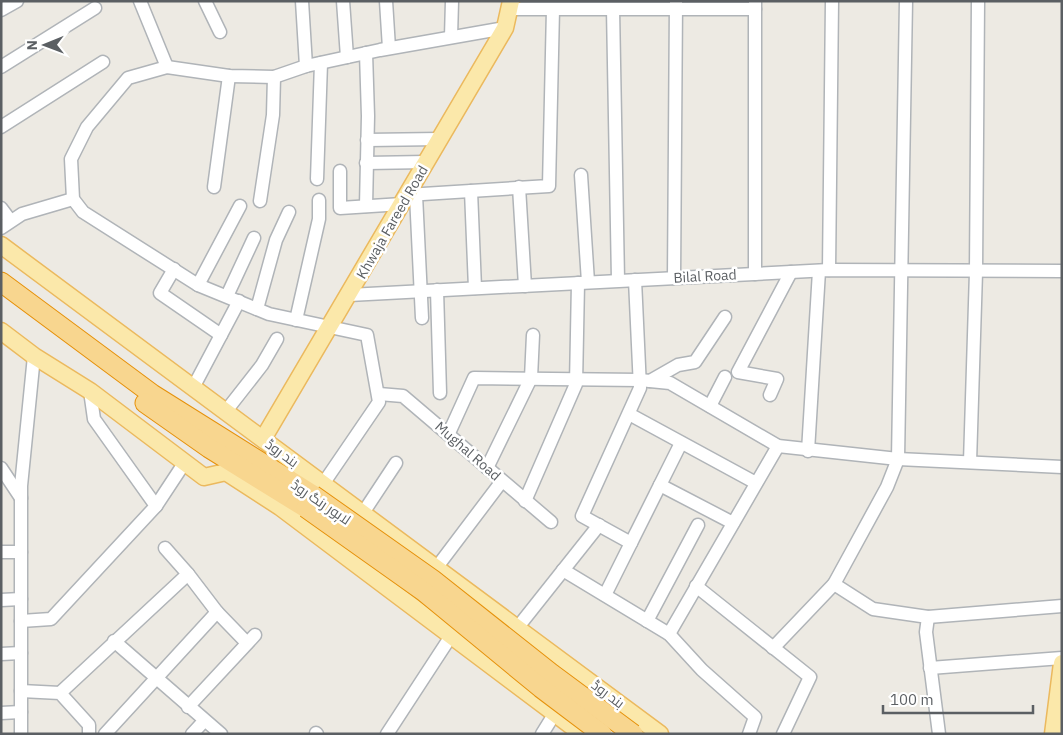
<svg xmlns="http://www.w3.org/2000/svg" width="1063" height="735" viewBox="0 0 1063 735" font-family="'IBM Plex Sans',Cairo,sans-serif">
<rect width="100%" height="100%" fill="#edeae3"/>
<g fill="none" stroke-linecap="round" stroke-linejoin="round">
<!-- minor casing -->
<g stroke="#b0b4b8" stroke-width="15">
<g id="minor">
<path d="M140,1L167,67"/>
<path d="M205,1L220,32"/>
<path d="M302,1L306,66"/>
<path d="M343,1L347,57"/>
<path d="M386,1L389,48"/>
<path d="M906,1L898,459L887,487L834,584L873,609L928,617L926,632L939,734"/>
<path d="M510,9H755"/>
<path d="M613,9L618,280"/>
<path d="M1,10L17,1"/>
<path d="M451,37L452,1"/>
<path d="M366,53L368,116L366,206"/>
<path d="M1,67L95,8"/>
<path d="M1,127L103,62"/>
<path d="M367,140L440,139"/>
<path d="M366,163L427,162"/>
<path d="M340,171V208L402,204"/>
<path d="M581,175L588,282"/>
<path d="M317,179L321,63"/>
<path d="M214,187L229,76"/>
<path d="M519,187L525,286"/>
<path d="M471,191L475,288"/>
<path d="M407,195L549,186L553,9"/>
<path d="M416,195L422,318"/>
<path d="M260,201L273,115L274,77"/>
<path d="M1,208L10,220"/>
<path d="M1,228L22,214L73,199"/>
<path d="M174,269L160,293L221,335"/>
<path d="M829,270L832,1"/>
<path d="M755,274V1"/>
<path d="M674,278L676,1"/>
<path d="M198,285L240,206"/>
<path d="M437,290L440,393"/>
<path d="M349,295L829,270L1062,271"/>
<path d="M227,296L254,238"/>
<path d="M257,309L276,240L289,212"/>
<path d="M296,320L319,219V200"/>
<path d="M650,381L678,365L695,362L725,317"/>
<path d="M194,386L239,301"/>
<path d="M379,394L403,396L551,522"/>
<path d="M770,395L777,379L738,372L791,272"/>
<path d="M710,406L725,377"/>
<path d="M226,411L262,365L277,339"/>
<path d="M629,414L756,483"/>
<path d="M449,433L474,378L640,380L670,383L778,446L898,459L1062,467"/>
<path d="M808,451L819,271"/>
<path d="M970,462L976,272L978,1"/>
<path d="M1,468L21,498"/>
<path d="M487,468L531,378L533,335"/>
<path d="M323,484L379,402L367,335L269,314L220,294L198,285L83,212L73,199L71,159L87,127L128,78L167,67L229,76L274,77L306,66L380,50L505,28"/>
<path d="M660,485L733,523"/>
<path d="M525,501L576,384L578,283"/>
<path d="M156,506L185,462"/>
<path d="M363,513L396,463"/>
<path d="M631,543L582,516L640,388L635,280"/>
<path d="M1,552H21"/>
<path d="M437,567L502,481"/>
<path d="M563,570L669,634L702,670L755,717L749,734"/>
<path d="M696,586L810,677L783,734"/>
<path d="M605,595L681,443"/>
<path d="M1,600L21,599"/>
<path d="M217,612L247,643"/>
<path d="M928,617L1062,606"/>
<path d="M21,621L51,619L156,506L94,419L90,391"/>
<path d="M647,621L698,525"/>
<path d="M518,627L599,525"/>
<path d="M669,634L778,446"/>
<path d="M114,641L221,734"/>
<path d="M773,648L834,584"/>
<path d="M1,654L21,653"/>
<path d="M930,668L1062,658"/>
<path d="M21,691L60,693L89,725V734"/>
<path d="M60,693L188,574L165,548"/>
<path d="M188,707L255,635"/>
<path d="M1,713L21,712"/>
<path d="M316,733L317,734"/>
<path d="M21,734V486L34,356"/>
<path d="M105,734L217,612L188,574"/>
<path d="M192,734L204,721"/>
<path d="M387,734L451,636"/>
<path d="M542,734L555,713"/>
</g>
</g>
<!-- major casing -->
<g stroke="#ebb95e" stroke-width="19">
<g id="major">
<path d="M1,245L660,734"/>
<path d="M1,331L34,356L90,391L204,477L226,472L280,507L582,734"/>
<path d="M263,439L505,28L511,1"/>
<path d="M1053,734L1062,663"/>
</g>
</g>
<!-- highway casing -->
<g stroke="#e6910a" stroke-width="21">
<g id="highway">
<path d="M1,282L152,394L313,495"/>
<path d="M145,403L209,448L306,508"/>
</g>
</g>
<!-- minor -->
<use href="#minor" stroke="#fff" stroke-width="12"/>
<!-- major -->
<use href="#major" stroke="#fbe8aa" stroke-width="16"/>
<!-- highway -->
<use href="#highway" stroke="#f8d68f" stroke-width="19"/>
<!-- highway-bridge casing -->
<g stroke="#e6910a" stroke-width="21" stroke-linecap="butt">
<g id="highway-bridge">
<path d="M313,495L432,579L552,674L633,734"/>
<path d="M306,508L423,591L541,688L602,734"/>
</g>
</g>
<!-- highway-bridge -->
<use href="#highway-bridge" stroke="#f8d68f" stroke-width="19"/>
</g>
<g text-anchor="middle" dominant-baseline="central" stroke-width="5" stroke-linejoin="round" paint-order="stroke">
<!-- street labels -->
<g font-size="14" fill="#5b5f63" stroke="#fff">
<text transform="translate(392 222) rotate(-60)">Khwaja Fareed Road</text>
<text transform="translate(705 276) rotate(-3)">Bilal Road</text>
<text transform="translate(468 451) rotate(41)">Mughal Road</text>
<text transform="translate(282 453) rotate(36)">بند روڈ</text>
<text transform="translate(321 502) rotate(34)">لاہور رنگ روڈ</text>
<text transform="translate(608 694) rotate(37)">بند روڈ</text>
</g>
</g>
<!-- border -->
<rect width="1063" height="735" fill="none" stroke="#5b5f63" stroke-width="5"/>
<!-- north arrow -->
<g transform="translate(45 45) rotate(269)" stroke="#ffffff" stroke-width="4" paint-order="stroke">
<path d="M0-4L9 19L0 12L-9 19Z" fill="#5b5f63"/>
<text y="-8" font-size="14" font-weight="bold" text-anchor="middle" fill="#5b5f63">N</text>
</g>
<!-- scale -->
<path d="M883 705v8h150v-8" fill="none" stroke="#5b5f63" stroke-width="2.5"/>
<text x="890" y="705" font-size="15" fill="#5b5f63" stroke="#ffffff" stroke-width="4" paint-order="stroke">100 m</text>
</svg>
